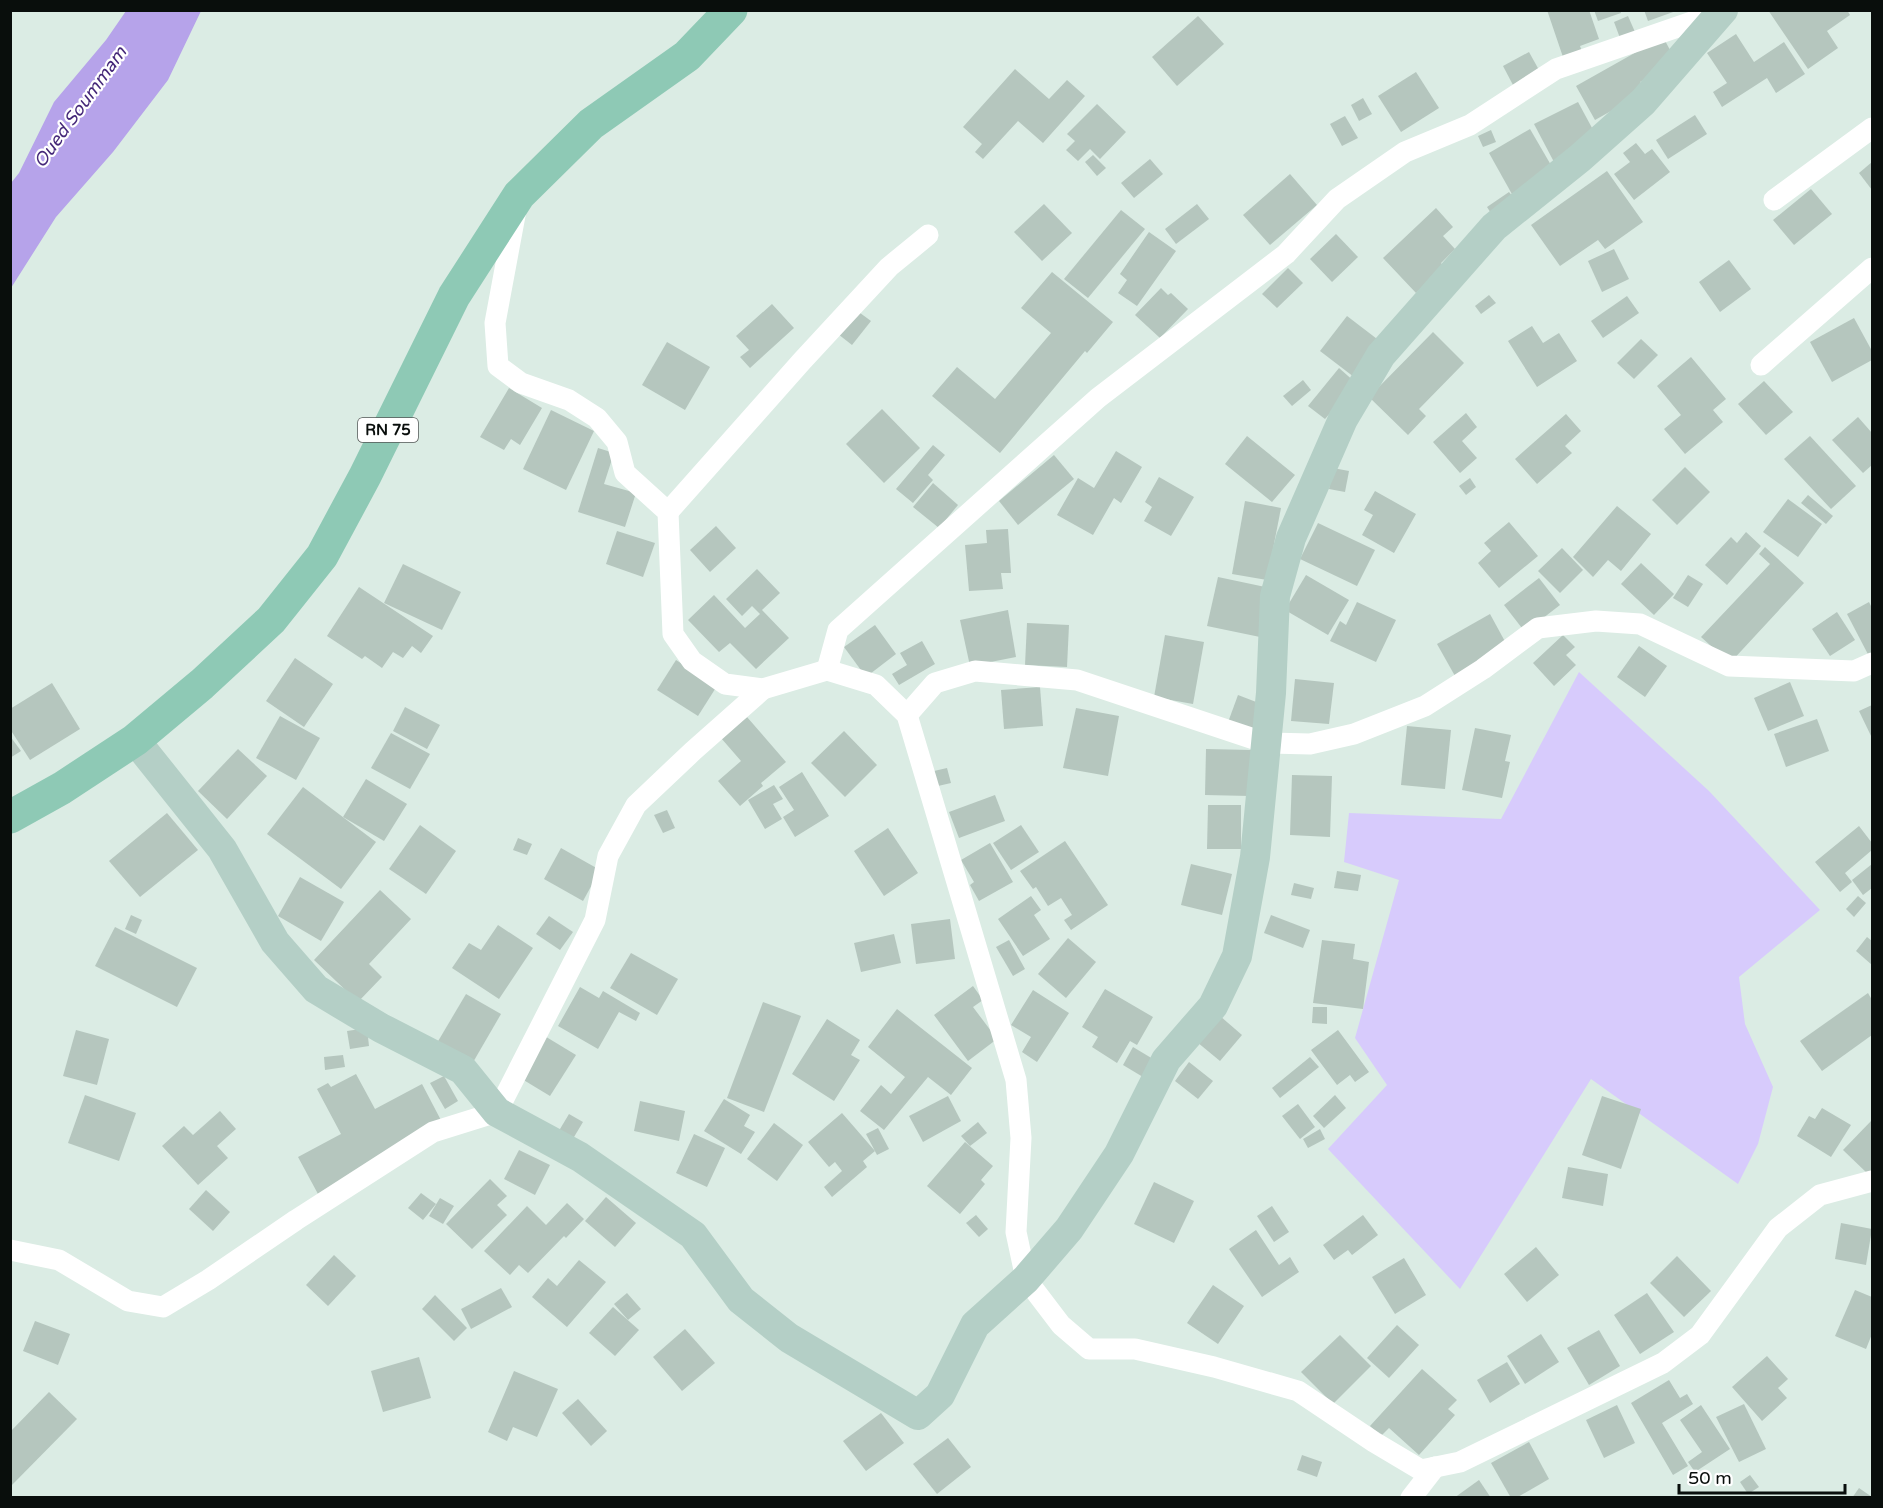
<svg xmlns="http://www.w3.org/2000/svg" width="1883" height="1508" viewBox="0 0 1883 1508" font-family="'Varela Round',sans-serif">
<rect width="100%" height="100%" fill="#dbece4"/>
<!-- green -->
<path fill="#d7cbfc" d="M1579,672L1709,791L1820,910L1739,977L1745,1024L1773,1087L1758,1144L1738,1184L1591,1079L1460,1289L1328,1149L1387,1085L1355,1038L1399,880L1344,862L1349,813L1501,819Z"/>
<!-- water -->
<path fill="#b6a3ea" d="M126,11H201L168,80L113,152L56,217L11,288V183L19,173L54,102L106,40Z"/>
<!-- building -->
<g fill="#b5c6be">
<path d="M1547,10H1589L1599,39L1580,46L1583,54L1564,60Z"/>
<path d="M1594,10H1620L1621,13L1598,21Z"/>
<path d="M1644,10H1676V11L1648,21Z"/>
<path d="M1768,10H1847L1850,15L1827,31L1838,48L1808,69Z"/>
<path d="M1198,16L1224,44L1177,86L1152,57Z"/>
<path d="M1628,16L1635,32L1620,38L1614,22Z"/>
<path d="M1736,34L1754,62L1784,42L1805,74L1776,93L1767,78L1722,107L1713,92L1727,83L1707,53Z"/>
<path d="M1663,37L1676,61L1640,82L1645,92L1595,120L1576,86Z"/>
<path d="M1529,52L1539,70L1513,85L1503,66Z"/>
<path d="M1015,69L1049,99L1067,80L1085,96L1043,143L1018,121L983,159L975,152L982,144L963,127Z"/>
<path d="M1416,72L1439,108L1401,132L1378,96Z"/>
<path d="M1363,98L1372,114L1359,121L1351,105Z"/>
<path d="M1578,102L1598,139L1554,162L1534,124Z"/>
<path d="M1097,104L1126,132L1100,159L1090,149L1078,161L1066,150L1075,141L1067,134Z"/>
<path d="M1695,115L1707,134L1668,159L1656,140Z"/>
<path d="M1345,116L1358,138L1342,146L1330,124Z"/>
<path d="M1530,129L1555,172L1513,196L1489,153Z"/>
<path d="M1491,130L1496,142L1483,147L1478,136Z"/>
<path d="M1636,143L1645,154L1652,149L1670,172L1634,200L1614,174L1630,162L1623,153Z"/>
<path d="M1093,155L1106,168L1097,176L1085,162Z"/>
<path d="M1150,159L1163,174L1134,198L1121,183Z"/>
<path d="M1872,162V190L1859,173Z"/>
<path d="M1607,171L1643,222L1605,249L1598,240L1560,266L1531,225Z"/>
<path d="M1290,174L1317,205L1270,245L1243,215Z"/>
<path d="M1811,189L1832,214L1794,245L1773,220Z"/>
<path d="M1509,192L1517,202L1494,218L1487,207Z"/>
<path d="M1044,204L1072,233L1042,261L1014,232Z"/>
<path d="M1197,204L1209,219L1176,244L1165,229Z"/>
<path d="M1436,208L1453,227L1443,236L1455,249L1441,263L1444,267L1416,293L1383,258Z"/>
<path d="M1121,210L1145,229L1088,298L1064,279Z"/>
<path d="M1149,232L1176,251L1137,306L1118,293L1127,280L1120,274Z"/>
<path d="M1336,234L1358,257L1332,282L1310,259Z"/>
<path d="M1614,249L1629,279L1602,292L1588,261Z"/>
<path d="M1729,260L1751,289L1720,312L1699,282Z"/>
<path d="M1288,268L1303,283L1277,308L1262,294Z"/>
<path d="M1052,272L1113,322L1087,353L1085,351L1000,453L932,396L957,367L995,399L1051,333L1021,308Z"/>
<path d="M1161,288L1168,295L1171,293L1188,309L1160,338L1135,315Z"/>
<path d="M1489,295L1496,303L1481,314L1475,306Z"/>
<path d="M1627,296L1639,313L1603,338L1591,321Z"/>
<path d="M772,304L794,328L750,368L740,357L749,350L736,336Z"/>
<path d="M856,310L871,321L852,345L838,334Z"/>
<path d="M1347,316L1381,342L1354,377L1320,351Z"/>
<path d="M1854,318L1872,351V360L1832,382L1810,342Z"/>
<path d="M1532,326L1543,343L1559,333L1577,361L1537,387L1508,341Z"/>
<path d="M1433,332L1464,363L1419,409L1426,416L1408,435L1369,397Z"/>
<path d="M1641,339L1658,355L1634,379L1617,363Z"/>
<path d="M667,342L710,367L685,410L642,385Z"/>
<path d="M1691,357L1726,399L1713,410L1723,422L1685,454L1664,429L1681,415L1657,386Z"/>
<path d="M1339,368L1356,383L1325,419L1308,406Z"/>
<path d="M1303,380L1311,390L1292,406L1283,396Z"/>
<path d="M1764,381L1793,412L1766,435L1738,404Z"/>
<path d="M509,388L542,408L520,445L511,439L504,450L480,437Z"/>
<path d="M882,409L920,448L884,483L846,444Z"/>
<path d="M551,410L594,431L566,490L523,469Z"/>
<path d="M1466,413L1477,427L1462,441L1477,458L1460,473L1433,442Z"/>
<path d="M1566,414L1581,431L1565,446L1572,453L1537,484L1515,459Z"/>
<path d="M1858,417L1872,433V465L1863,473L1832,440Z"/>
<path d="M1247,436L1295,475L1272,502L1225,464Z"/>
<path d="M1810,436L1856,486L1831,509L1784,459Z"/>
<path d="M933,445L945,455L928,475L933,480L913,503L896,489Z"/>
<path d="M598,448L614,453L604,484L636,493L625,527L578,512Z"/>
<path d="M1116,451L1142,467L1121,503L1114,498L1093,535L1057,515L1078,478L1094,488Z"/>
<path d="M1054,455L1074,479L1018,525L999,501Z"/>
<path d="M1685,467L1710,492L1677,525L1652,500Z"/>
<path d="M1333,468L1349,471L1345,492L1329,489Z"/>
<path d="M1159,477L1194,497L1171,536L1144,521L1152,507L1145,502Z"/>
<path d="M1470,478L1476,487L1466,495L1459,486Z"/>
<path d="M933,483L958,505L939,528L913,507Z"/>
<path d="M1375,491L1416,514L1394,553L1362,535L1373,515L1364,510Z"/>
<path d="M1808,495L1833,516L1826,524L1801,503Z"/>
<path d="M1788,499L1822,524L1798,557L1763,532Z"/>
<path d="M1245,501L1281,508L1267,580L1232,574Z"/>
<path d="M1617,506L1651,534L1621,571L1608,560L1593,577L1573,557Z"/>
<path d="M1509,522L1538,556L1499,588L1478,563L1491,551L1484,543Z"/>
<path d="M1318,523L1375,550L1357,586L1300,559Z"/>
<path d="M716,526L736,548L710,572L690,550Z"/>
<path d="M1008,529L1011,573H1001L1003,589L969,591L965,545L987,543L986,530Z"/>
<path d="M617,531L655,543L643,577L606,564Z"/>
<path d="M1746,532L1761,546L1727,585L1705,565L1731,537L1737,543Z"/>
<path d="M1765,547L1804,583L1730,663L1701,637L1770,564L1759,554Z"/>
<path d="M1562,548L1583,570L1560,593L1538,571Z"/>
<path d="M1641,563L1674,594L1654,615L1621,584Z"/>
<path d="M403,564L461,592L442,630L384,603Z"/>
<path d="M757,569L780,593L762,610L789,638L756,669L730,643L719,652L688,620L714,595L745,628L760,614L752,606L742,616L726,599Z"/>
<path d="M1306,575L1349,600L1328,635L1285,610Z"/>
<path d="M1688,575L1703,584L1688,607L1673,598Z"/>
<path d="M1218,577L1270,588L1260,637L1207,626Z"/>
<path d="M1539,578L1560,605L1525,632L1504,605Z"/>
<path d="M359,587L433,636L421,653L412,646L403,658L393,652L382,668L365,656L362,659L327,636Z"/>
<path d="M1357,602L1396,620L1376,662L1330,641L1340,621L1346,625Z"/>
<path d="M1869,602L1872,608V662L1847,614Z"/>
<path d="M1008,610L1016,657L970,666L960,620Z"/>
<path d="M1837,612L1855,640L1830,656L1812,629Z"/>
<path d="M1490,614L1508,647L1455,676L1437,644Z"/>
<path d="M1027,623L1069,625L1067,667L1025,665Z"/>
<path d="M875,625L896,654L866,677L844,647Z"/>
<path d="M1165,635L1204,642L1193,704L1154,697Z"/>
<path d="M1563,635L1575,647L1566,655L1576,665L1554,686L1533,663Z"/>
<path d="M922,641L935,664L899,685L892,674L907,665L900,653Z"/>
<path d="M1639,646L1667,666L1645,697L1617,677Z"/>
<path d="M295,658L333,684L304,727L266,701Z"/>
<path d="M676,660L717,686L698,716L657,690Z"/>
<path d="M1295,679L1334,683L1329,724L1291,721Z"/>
<path d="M1790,682L1804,716L1768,731L1754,698Z"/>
<path d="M52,683L80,729L30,760L10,729V709Z"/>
<path d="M1040,687L1043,726L1004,729L1001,690Z"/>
<path d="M1238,695L1264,705L1252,734L1227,725Z"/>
<path d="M1872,705V738L1859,711Z"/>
<path d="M405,707L440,725L427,749L393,731Z"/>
<path d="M1076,708L1119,716L1108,776L1063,768Z"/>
<path d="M280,716L320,738L296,780L256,758Z"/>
<path d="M747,717L786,762L761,783L763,786L740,806L718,781L741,761L721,738Z"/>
<path d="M1817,719L1829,751L1786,767L1774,734Z"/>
<path d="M1407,726L1451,730L1445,789L1401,785Z"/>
<path d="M1475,728L1511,735L1505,761L1510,762L1502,798L1462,790Z"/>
<path d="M844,731L877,765L845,797L811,763Z"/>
<path d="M391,733L430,754L410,789L371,768Z"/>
<path d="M10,736L21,751L10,758Z"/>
<path d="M238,749L267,776L227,819L198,791Z"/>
<path d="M1206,749L1251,750L1250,796L1205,795Z"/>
<path d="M947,768L951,783L938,786L934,771Z"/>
<path d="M802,772L829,816L795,837L783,817L794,810L779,787Z"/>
<path d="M1292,775L1332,776L1330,837L1290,835Z"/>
<path d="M366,779L407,804L384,841L343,817Z"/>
<path d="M774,785L783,799L773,804L782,819L765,829L748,800Z"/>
<path d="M303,787L376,842L341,889L267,834Z"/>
<path d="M995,795L1005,821L959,838L949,812Z"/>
<path d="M1208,805H1241V849H1207Z"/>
<path d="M667,810L675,828L663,833L654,815Z"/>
<path d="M167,813L198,850L140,897L109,861Z"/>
<path d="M420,825L456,851L426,894L389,869Z"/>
<path d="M1021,825L1039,852L1011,870L993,843Z"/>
<path d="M1859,826L1872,843V850L1845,873L1852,882L1840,892L1815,862Z"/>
<path d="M888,828L918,873L884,896L854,851Z"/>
<path d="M518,838L532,844L527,855L513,850Z"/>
<path d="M1065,841L1108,905L1071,930L1064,920L1072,915L1061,898L1048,906L1036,887L1033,889L1020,871Z"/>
<path d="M990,843L1013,882L979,901L970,885L974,882L961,860Z"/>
<path d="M561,848L600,870L583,901L544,879Z"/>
<path d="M1191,864L1232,874L1222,915L1181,905Z"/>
<path d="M1872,864V888L1863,895L1852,880Z"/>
<path d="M1337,871L1361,875L1358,891L1334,888Z"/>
<path d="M300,877L344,902L321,941L278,916Z"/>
<path d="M1294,883L1314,888L1311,899L1291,895Z"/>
<path d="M380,890L411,919L369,964L382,977L358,1002L314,960Z"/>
<path d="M1031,896L1041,910L1034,915L1050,939L1023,956L998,919Z"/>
<path d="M1858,896L1866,903L1854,917L1846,909Z"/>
<path d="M131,915L142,920L136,934L125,929Z"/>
<path d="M1271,915L1310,930L1303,948L1264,933Z"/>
<path d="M549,916L573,932L560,950L536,934Z"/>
<path d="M950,919L955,959L916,964L911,924Z"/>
<path d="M498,925L533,948L499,999L452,968L469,943L481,950Z"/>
<path d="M115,927L197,968L177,1007L95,966Z"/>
<path d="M894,934L901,963L861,972L854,943Z"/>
<path d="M1867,937L1872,941V965L1856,951Z"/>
<path d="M1068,938L1096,962L1066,998L1038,974Z"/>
<path d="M1009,940L1025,969L1013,976L996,947Z"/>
<path d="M1322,940L1355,944L1353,959L1369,962L1363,1009L1313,1003Z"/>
<path d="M631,953L678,979L657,1015L610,988Z"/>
<path d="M973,986L983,1000L973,1007L997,1039L968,1061L934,1015Z"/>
<path d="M580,987L599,998L603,991L640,1013L636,1021L619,1012L598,1049L558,1026Z"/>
<path d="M1105,989L1153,1017L1137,1045L1130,1041L1117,1063L1092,1047L1098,1037L1082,1027Z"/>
<path d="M1033,990L1069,1013L1037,1062L1022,1052L1031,1037L1011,1025Z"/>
<path d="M1868,993L1872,1000V1035L1822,1071L1800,1041Z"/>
<path d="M466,994L501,1014L472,1064L437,1043Z"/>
<path d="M763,1002L801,1016L764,1112L727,1098Z"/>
<path d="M1313,1007H1327V1024L1312,1023Z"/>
<path d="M897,1009L972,1068L951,1095L928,1077L884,1130L860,1111L881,1085L891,1094L905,1077L868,1047Z"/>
<path d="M1220,1016L1242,1035L1220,1061L1197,1042Z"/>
<path d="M827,1019L860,1040L851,1055L860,1060L834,1101L792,1074Z"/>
<path d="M367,1028L369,1046L350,1049L347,1031Z"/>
<path d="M76,1030L109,1039L97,1085L63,1076Z"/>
<path d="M1338,1030L1369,1072L1355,1082L1350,1075L1337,1085L1311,1050Z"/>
<path d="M543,1035L576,1055L550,1096L517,1076Z"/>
<path d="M1133,1047L1158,1062L1148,1080L1123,1065Z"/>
<path d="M343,1055L345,1067L325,1070L324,1057Z"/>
<path d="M1310,1057L1319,1067L1280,1098L1272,1088Z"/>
<path d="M1189,1062L1213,1081L1198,1099L1175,1081Z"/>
<path d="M356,1074L375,1109L422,1084L444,1126L318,1194L298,1157L341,1134L317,1089L328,1083L331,1087Z"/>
<path d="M444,1076L458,1101L445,1109L430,1083Z"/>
<path d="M85,1095L136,1113L119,1161L68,1143Z"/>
<path d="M1335,1095L1346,1108L1324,1128L1313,1116Z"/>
<path d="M948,1096L961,1121L923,1142L909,1116Z"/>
<path d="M1602,1096L1641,1109L1621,1169L1582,1155Z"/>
<path d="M724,1099L750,1115L744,1126L755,1132L741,1154L704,1131Z"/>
<path d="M640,1101L685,1111L679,1141L634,1131Z"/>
<path d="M1298,1104L1315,1127L1300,1139L1282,1116Z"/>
<path d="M1822,1108L1851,1125L1831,1157L1797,1136L1809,1116L1815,1119Z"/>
<path d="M220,1111L236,1129L217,1146L228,1158L198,1185L162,1146L184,1126L193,1135Z"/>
<path d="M842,1113L875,1151L863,1161L867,1167L832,1197L824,1187L842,1171L835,1162L829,1167L808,1142Z"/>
<path d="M569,1114L583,1122L571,1142L557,1134Z"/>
<path d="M1872,1120V1169L1868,1174L1843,1150Z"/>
<path d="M978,1122L987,1133L970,1146L961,1136Z"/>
<path d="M774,1123L803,1145L777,1181L747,1159Z"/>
<path d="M878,1128L889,1149L877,1155L866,1134Z"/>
<path d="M1320,1129L1325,1139L1308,1148L1303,1139Z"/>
<path d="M694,1134L725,1148L707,1187L676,1173Z"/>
<path d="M965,1142L993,1166L981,1180L985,1184L960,1214L927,1186Z"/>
<path d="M519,1150L550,1165L535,1195L504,1179Z"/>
<path d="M1568,1167L1608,1174L1603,1206L1562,1198Z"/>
<path d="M490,1179L507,1196L497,1205L507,1215L472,1249L446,1224Z"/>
<path d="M1154,1182L1194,1201L1174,1243L1134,1224Z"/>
<path d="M206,1190L230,1212L213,1231L189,1209Z"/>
<path d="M421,1193L436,1204L423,1220L408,1208Z"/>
<path d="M606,1197L636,1223L615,1247L585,1221Z"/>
<path d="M440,1198L454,1206L443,1224L429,1216Z"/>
<path d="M567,1203L584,1219L566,1238L564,1236L528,1273L519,1265L510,1275L484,1251L527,1206L546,1225Z"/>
<path d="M1272,1206L1289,1232L1274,1242L1257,1216Z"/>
<path d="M976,1215L988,1229L979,1237L966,1223Z"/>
<path d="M1363,1215L1378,1235L1352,1255L1348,1250L1334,1260L1323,1245Z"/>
<path d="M1841,1223L1872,1229L1866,1265L1835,1259Z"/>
<path d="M1256,1230L1279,1265L1290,1257L1299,1272L1262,1297L1229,1249Z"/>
<path d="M1536,1247L1559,1275L1527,1302L1504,1274Z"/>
<path d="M334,1255L356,1276L328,1306L306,1285Z"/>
<path d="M1677,1256L1711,1291L1684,1317L1650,1283Z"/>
<path d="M1404,1258L1426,1295L1395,1314L1372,1277Z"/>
<path d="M579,1260L606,1282L567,1327L532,1297L548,1278L557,1286Z"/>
<path d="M1213,1285L1244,1306L1218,1344L1187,1323Z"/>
<path d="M501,1288L512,1307L471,1329L461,1309Z"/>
<path d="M1855,1290L1872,1297V1334L1866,1349L1835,1336Z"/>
<path d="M627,1293L641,1309L628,1320L614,1304Z"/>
<path d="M1647,1293L1674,1332L1640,1354L1614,1315Z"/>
<path d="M435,1295L467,1328L454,1341L422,1309Z"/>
<path d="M613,1307L639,1330L615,1356L589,1333Z"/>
<path d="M35,1321L70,1334L58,1365L23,1351Z"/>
<path d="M1397,1325L1419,1345L1389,1378L1367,1358Z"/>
<path d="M685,1329L715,1363L682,1391L653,1357Z"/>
<path d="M1599,1330L1620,1366L1589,1385L1567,1348Z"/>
<path d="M1541,1334L1559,1362L1525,1384L1507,1356Z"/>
<path d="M1340,1335L1371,1366L1333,1404L1301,1372Z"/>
<path d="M1767,1356L1788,1379L1778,1388L1787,1398L1762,1421L1732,1387Z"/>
<path d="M419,1357L431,1398L383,1412L371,1371Z"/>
<path d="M1507,1362L1520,1384L1490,1403L1477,1380Z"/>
<path d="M1422,1369L1457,1400L1448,1409L1455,1415L1419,1455L1389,1428L1381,1436L1370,1426Z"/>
<path d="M514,1371L558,1389L537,1437L513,1427L507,1441L488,1432Z"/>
<path d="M1669,1380L1680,1398L1687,1394L1693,1404L1662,1423L1688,1466L1673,1475L1631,1403Z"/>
<path d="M49,1392L77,1419L10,1487V1432Z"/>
<path d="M578,1399L607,1431L591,1446L562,1413Z"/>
<path d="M1744,1404L1766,1449L1739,1462L1716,1417Z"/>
<path d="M1617,1405L1635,1443L1604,1458L1586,1420Z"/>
<path d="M1701,1405L1730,1449L1695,1472L1688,1462L1702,1452L1680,1420Z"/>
<path d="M881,1413L904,1443L866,1471L843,1441Z"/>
<path d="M948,1438L971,1467L937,1494L913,1464Z"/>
<path d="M1529,1442L1549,1479L1516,1498H1511L1491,1463Z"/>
<path d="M1302,1455L1322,1462L1317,1477L1297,1470Z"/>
<path d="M1750,1475L1759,1487L1748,1494L1740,1482Z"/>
<path d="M1479,1480L1491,1498H1454Z"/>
<path d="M1859,1488L1872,1497V1498H1852Z"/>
</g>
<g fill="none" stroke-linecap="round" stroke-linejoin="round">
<!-- street -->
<g stroke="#fff" stroke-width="21">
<path d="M1774,200L1872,128"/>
<path d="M516,210L495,323L498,366L521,383L569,400L597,418L617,442L625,473L668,512L673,634L692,661L725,684L763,689L827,670L876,685L907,715L1016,1080L1021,1138L1016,1232L1026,1279L1061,1325L1089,1349H1135L1214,1367L1298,1391L1374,1442L1421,1470L1460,1462L1663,1363L1700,1335L1778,1228L1820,1195L1872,1181"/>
<path d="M1761,365L1872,268"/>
<path d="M668,512L802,361L889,267L928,235"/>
<path d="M827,670L838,630L1098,398L1286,254L1337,199L1405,152L1470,125L1556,69L1718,13"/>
<path d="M907,715L935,683L975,671L1077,680L1266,743L1310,744L1354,734L1425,706L1483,669L1538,628L1596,621L1640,624L1729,666L1854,671L1872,663"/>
<path d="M10,1250L59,1260L128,1301L163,1307L208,1280L296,1220L433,1132L497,1112L595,920L608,856L636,805L693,751L763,689"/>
<path d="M1411,1498L1435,1467"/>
</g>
<!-- secondary -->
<path stroke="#b4cfc6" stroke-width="30" d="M135,740L222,849L275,942L316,989L381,1028L463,1070L497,1112L580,1157L693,1235L741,1300L789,1338L918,1415L940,1395L975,1325L1026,1279L1069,1229L1119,1154L1166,1060L1213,1006L1237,956L1255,857L1271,693L1275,596L1291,538L1343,419L1381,355L1494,227L1580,158L1643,102L1723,10"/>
<!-- primary -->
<path stroke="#8ec9b5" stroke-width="33" d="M10,817L62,788L135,740L202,684L271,620L322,556L365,476L454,296L519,195L591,124L687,56L731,10"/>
</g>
<g text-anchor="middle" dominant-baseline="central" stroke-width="4.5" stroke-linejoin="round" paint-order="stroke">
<!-- shield labels -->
<rect fill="#fff" stroke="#535655" stroke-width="1.5" x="358" y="418" width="60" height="24" rx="4.5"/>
<g font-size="15" font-weight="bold" fill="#090e0c">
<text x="388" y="430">RN 75</text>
</g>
<!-- water labels -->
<g font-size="18" font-style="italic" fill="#452879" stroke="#fff">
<text transform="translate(80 107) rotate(-54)">Oued Soummam</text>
</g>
</g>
<!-- border -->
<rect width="1883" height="1508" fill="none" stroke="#090e0c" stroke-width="24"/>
<!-- scale -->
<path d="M1679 1484v9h166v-9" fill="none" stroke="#090e0c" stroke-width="3"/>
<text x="1688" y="1484" font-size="18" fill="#090e0c" stroke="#ffffff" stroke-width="4.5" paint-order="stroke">50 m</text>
</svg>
